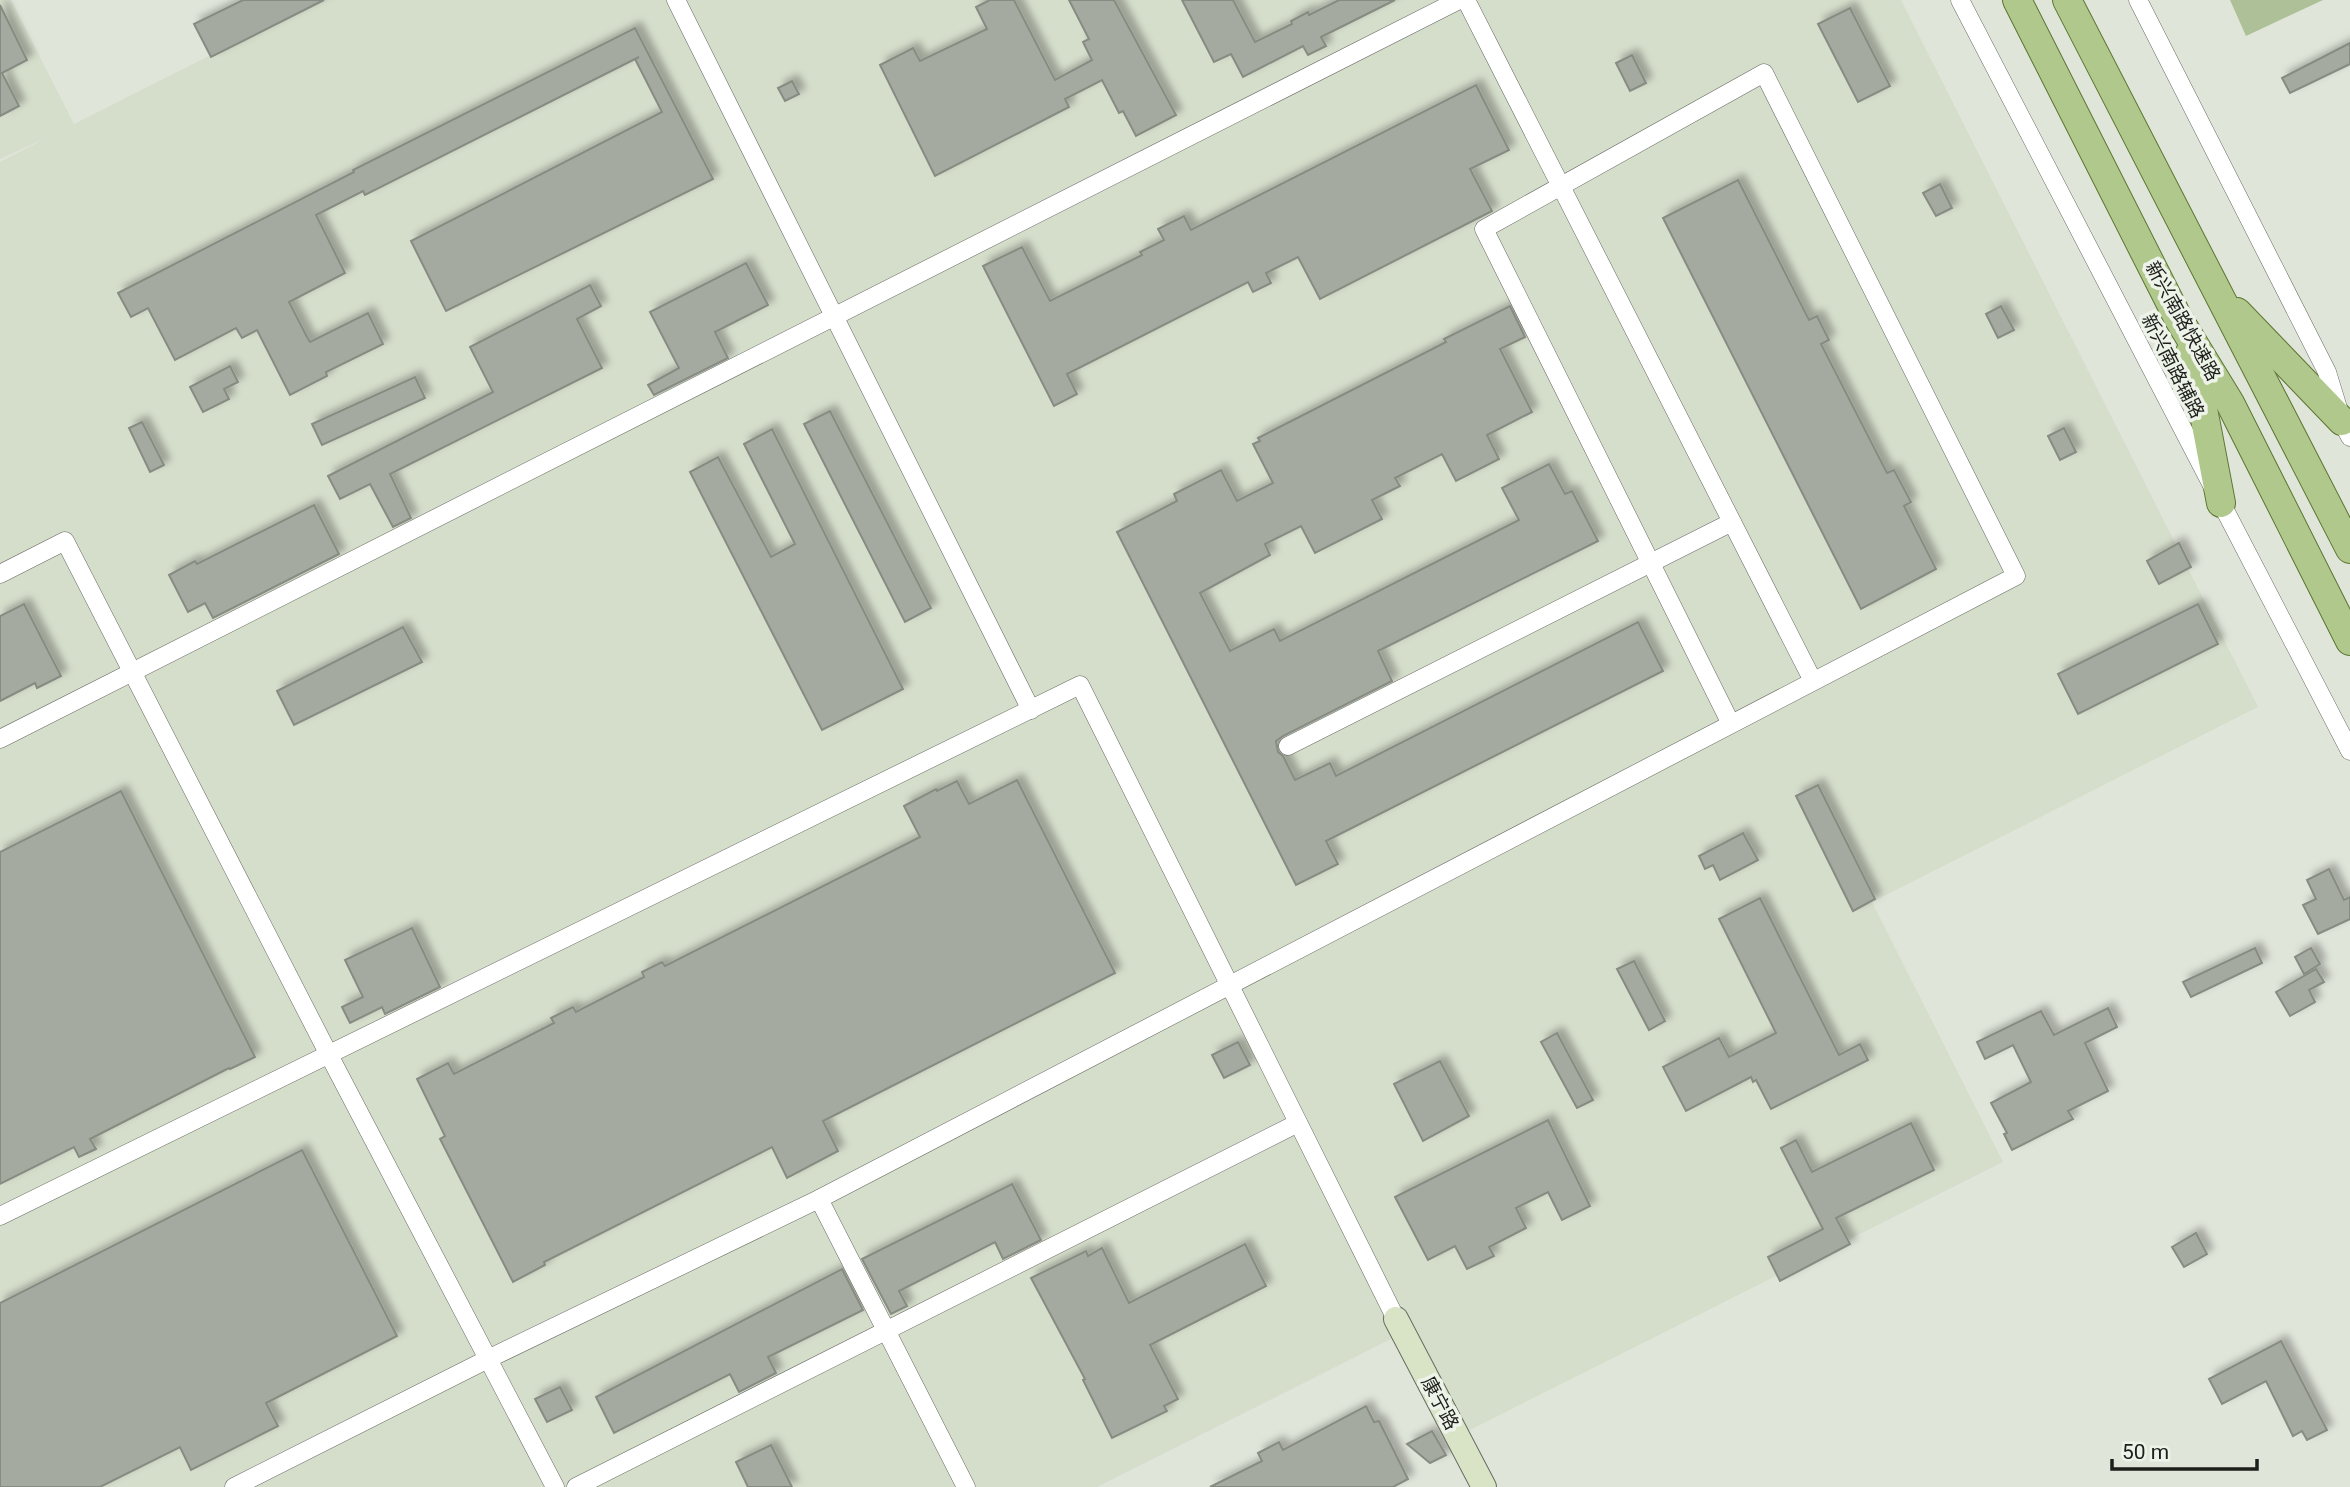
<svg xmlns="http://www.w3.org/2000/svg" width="2350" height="1487" viewBox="0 0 2350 1487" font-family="Roboto,'Noto Sans SC',sans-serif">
<defs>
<filter id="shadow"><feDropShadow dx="6" dy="-6" stdDeviation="3.5" flood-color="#0004"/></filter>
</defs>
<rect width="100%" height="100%" fill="#e0e5da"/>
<!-- built -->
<path fill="#d5ddcb" d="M0,0H11L74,124L320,0H1901L2258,707L1872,902L2003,1162L1450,1440L1397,1336L1097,1487H0V162L48,137L0,159Z"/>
<!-- green -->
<path fill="#adc097" d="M2230,0H2323L2246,36Z"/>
<!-- building -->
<g fill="#a5aaa0" stroke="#878c82" stroke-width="2" filter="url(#shadow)">
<path d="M243,0H324L211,57L194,24Z"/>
<path d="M990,0H1014L1055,80L1092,60L1083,42L1089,39L1069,0H1114L1176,115L1136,136L1123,111L1119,113L1102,80L1065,99L1069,107L935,176L880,65L913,48L920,61L987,29L976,7Z"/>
<path d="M1182,0H1233L1255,42L1292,24L1291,21L1308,12L1309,15L1339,0H1395L1321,37L1326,46L1308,55L1303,46L1243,77L1231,54L1214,62Z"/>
<path d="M0,5L27,60L2,73L19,106L0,116Z"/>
<path d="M1850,8L1890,86L1858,102L1818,24Z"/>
<path d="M635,28L713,179L446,311L411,241L662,112L635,59L639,57L365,195L363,191L316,215L345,273L289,302L307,337L310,342L368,313L383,344L326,372L327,376L290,395L257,330L242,338L236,328L175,360L148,308L131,317L118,293L354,172L353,170Z"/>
<path d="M2350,43V64L2290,93L2282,78Z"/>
<path d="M1632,55L1646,83L1630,91L1616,63Z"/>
<path d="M792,81L799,94L785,101L778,88Z"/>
<path d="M1476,85L1509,150L1470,169L1492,211L1320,299L1298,257L1266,273L1271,283L1253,292L1248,282L1067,374L1077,394L1054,406L983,266L1022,247L1050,301L1142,255L1140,252L1164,240L1158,229L1184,216L1191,230Z"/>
<path d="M1738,180L1809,320L1817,316L1829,340L1821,344L1887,473L1894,470L1911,502L1904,506L1936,569L1861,609L1663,218Z"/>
<path d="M1940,184L1952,208L1936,216L1923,193Z"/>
<path d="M746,263L768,305L715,332L728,358L654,395L648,385L679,368L650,312Z"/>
<path d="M590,285L601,306L577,319L602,368L390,474L411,518L393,527L370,484L340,499L328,476L493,392L470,347Z"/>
<path d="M1510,306L1525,337L1500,349L1532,412L1487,435L1499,459L1456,481L1442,454L1395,478L1400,486L1372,500L1382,519L1315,553L1301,526L1265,544L1270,555L1200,593L1230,651L1274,629L1280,641L1519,520L1502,488L1549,464L1565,494L1572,491L1598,541L1378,651L1392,681L1283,736L1276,741L1278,752L1283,756L1295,780L1330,763L1336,776L1638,622L1663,671L1326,841L1338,864L1296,885L1117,532L1177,501L1174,494L1221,470L1237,501L1273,483L1253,444L1260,441L1258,438L1446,342L1444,339Z"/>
<path d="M2001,306L2014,330L1998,338L1986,314Z"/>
<path d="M230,366L238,382L224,389L229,399L203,412L190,387Z"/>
<path d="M415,377L425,398L322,445L312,424Z"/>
<path d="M830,411L931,608L905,622L804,424Z"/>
<path d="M142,422L164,465L150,472L129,428Z"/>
<path d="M2064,428L2076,452L2060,460L2048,436Z"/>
<path d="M772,429L903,689L822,730L690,472L718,457L771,557L795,544L744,444Z"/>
<path d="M314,505L339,554L213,618L205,603L188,612L169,575L195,561L197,564Z"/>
<path d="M2179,543L2191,567L2159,584L2147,561Z"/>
<path d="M24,604L61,676L37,688L35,683L0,701V616Z"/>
<path d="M2198,604L2218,644L2078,714L2058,674Z"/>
<path d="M403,627L422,662L294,725L277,691Z"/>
<path d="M1017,780L1115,973L823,1121L838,1151L787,1178L772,1147L544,1262L545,1265L513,1282L440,1139L445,1136L417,1079L448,1063L454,1074L554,1023L551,1018L573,1007L576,1012L644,977L642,972L662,962L665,966L920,837L904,806L936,789L937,791L957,781L969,804Z"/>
<path d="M1818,785L1875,899L1853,911L1796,796Z"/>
<path d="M121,791L255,1057L230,1069L229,1068L90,1139L96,1149L79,1157L74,1147L0,1184V852Z"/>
<path d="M1743,833L1758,860L1720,880L1713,865L1705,869L1699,856Z"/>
<path d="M2329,869L2344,900L2350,897V919L2318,934L2303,905L2316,899L2307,880Z"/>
<path d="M1760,898L1839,1055L1860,1044L1868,1060L1771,1109L1756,1080L1753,1082L1751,1077L1686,1111L1663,1067L1719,1038L1729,1057L1776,1033L1719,919Z"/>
<path d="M412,928L440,987L385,1014L382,1007L350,1023L342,1007L363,997L345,960Z"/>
<path d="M2255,948L2262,963L2191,997L2183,982Z"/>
<path d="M2311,948L2320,964L2304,974L2295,957Z"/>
<path d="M1634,961L1665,1021L1649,1030L1617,969Z"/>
<path d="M2316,969L2324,982L2309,990L2315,1002L2290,1016L2276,992Z"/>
<path d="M2108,1008L2117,1027L2085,1043L2108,1091L2068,1111L2073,1119L2012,1150L2004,1134L2007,1133L1991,1103L2031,1082L2013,1045L1985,1059L1977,1042L2041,1011L2054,1035Z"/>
<path d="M1557,1033L1593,1100L1577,1108L1541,1042Z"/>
<path d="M1238,1042L1250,1065L1224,1078L1212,1055Z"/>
<path d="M1440,1061L1469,1116L1423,1141L1394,1084Z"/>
<path d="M1548,1120L1590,1206L1562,1220L1548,1192L1516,1208L1526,1228L1489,1247L1494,1256L1467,1269L1455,1246L1428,1260L1395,1197Z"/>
<path d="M1911,1123L1934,1170L1836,1218L1850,1244L1780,1281L1768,1257L1823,1229L1781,1148L1796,1140L1812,1172Z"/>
<path d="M302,1150L397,1336L266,1403L278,1426L191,1470L180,1447L100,1487H0V1303Z"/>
<path d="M1012,1184L1041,1240L1003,1259L995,1242L899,1291L907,1306L891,1314L862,1259Z"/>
<path d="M2196,1233L2207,1254L2184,1267L2172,1247Z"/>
<path d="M1245,1244L1266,1286L1150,1345L1178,1399L1164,1406L1167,1411L1112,1438L1083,1380L1085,1379L1031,1278L1086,1251L1088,1256L1102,1248L1129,1303Z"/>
<path d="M842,1269L863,1310L768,1357L776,1373L739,1392L730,1374L614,1433L596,1397Z"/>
<path d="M2281,1341L2327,1430L2307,1440L2302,1431L2293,1436L2266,1381L2222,1404L2209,1379Z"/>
<path d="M560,1387L572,1410L547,1422L535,1399Z"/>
<path d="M1366,1406L1374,1422L1379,1421L1408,1479L1393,1487H1210L1262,1461L1258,1453L1279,1442L1283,1450Z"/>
<path d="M1432,1431L1446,1455L1430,1463L1407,1444Z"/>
<path d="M771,1445L792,1487H748L736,1462Z"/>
</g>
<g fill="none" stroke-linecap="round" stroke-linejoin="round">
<!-- street casing -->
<g stroke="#676c62" stroke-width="19">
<g id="street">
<path d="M676,0L1031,710"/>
<path d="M1466,0L1813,681"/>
<path d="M1960,0L2350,751"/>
<path d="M2138,0L2327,372L2342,421L2350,437"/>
<path d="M0,574L65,541L328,1053L555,1487"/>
<path d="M0,739L1459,0"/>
<path d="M1288,746L1732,522"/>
<path d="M819,1199L966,1487"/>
<path d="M0,1216L1080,685L1396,1319"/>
<path d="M234,1487L488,1359L819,1199L2016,576L1764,73L1484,229L1731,724"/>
<path d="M576,1487L1298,1123"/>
</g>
</g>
<!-- secondary casing -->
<g stroke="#676c62" stroke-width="26">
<path id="secondary" d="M1396,1319L1484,1487"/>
</g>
<!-- primary casing -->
<g stroke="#5b7532" stroke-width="30">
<g id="primary">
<path d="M2017,0L2178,318L2230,403L2350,641"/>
<path d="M2067,0L2350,549"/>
<path d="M2237,312L2342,421"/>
<path d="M2189,354L2200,393L2221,503"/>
</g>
</g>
<!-- street -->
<use href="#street" stroke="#fff" stroke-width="18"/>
<!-- secondary -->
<use href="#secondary" stroke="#d8e4c5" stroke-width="24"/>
<!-- primary -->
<use href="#primary" stroke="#b0c88b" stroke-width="28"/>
</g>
<g text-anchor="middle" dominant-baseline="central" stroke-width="7" stroke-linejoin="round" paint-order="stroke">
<!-- street labels -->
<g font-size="19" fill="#1d1f1b" stroke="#edf3e8">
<text transform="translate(2183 321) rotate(61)">新兴南路快速路</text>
<text transform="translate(2173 366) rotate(63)">新兴南路辅路</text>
<text transform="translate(1440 1403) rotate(62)">康宁路</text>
</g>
</g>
<!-- scale -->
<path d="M2112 1459v10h145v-10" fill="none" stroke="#1d1f1b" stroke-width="3.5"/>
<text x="2122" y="1459" font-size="21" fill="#1d1f1b" stroke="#edf3e8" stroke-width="5" paint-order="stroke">50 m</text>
</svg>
